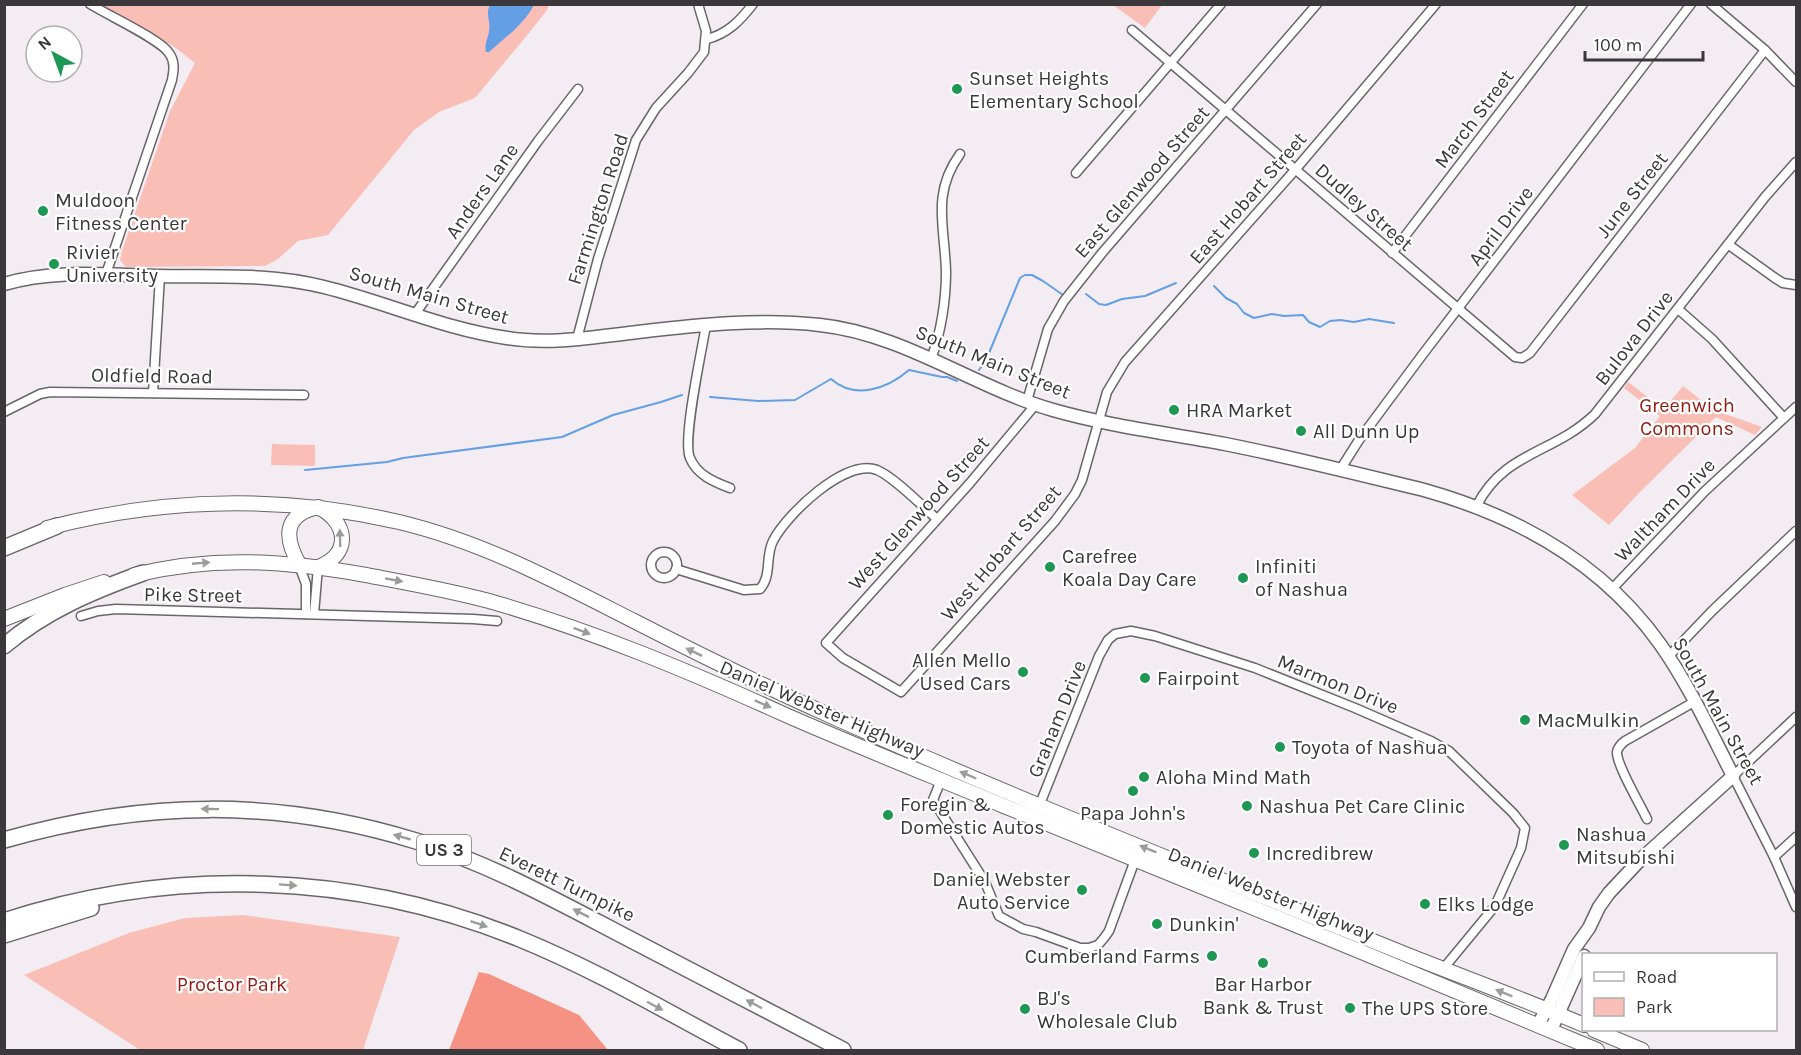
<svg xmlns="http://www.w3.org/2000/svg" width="1801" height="1055" viewBox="0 0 1801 1055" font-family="Karla,sans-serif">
<rect width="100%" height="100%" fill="#f3edf3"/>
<!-- green -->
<g fill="#f9beb5">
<path d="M101,5H549L547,10L529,33L475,98L439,112L414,130L328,235L298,241L278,259L265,266L126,267L120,260L122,251L170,111L195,63L173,46Z"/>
<path d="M1113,5H1162L1145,28Z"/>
<path d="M1628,382L1664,409L1683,386L1714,410L1762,427L1755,435L1716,417L1640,492L1609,525L1572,495L1635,448L1660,416L1624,388Z"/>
<path d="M272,444L315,445V466L271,465Z"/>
<path d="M243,915L400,937L363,1050H140L24,975L129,933L185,918Z"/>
</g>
<!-- forest -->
<path fill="#f59283" d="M479,972L489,974L579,1015L608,1050H449Z"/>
<!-- water -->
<path fill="#649fe6" d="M490,5H534C524,24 506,37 489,52H486C484,44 488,39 489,31C491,21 485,14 490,5Z"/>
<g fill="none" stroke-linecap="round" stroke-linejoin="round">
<!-- stream -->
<g stroke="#649fe6" stroke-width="2">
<path d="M1214,286L1226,298L1237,304L1244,313L1254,318L1272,314L1284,316L1303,315L1309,322L1320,327L1330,321L1340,320L1354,322L1369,319L1394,323"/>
<path d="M1086,294L1099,304L1106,305L1122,299L1145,296L1176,283"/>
<path d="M979,370L987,358L1020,278L1025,275H1032L1043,281L1063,295"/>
<path d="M710,397L758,401L795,400L831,379C855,400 887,389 909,370L942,377H947L957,381"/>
<path d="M305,470L387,462L403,458L562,437L613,415L661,402L682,395"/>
</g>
<!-- street casing -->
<g stroke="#6a656b" stroke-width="11">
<g id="street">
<path d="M90,4C107,15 160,39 169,53C175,61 174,70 172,80L106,274"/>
<path d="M1711,4L1765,50L1796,82"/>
<path d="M1132,30L1515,357L1522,358L1530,353L1765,50"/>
<path d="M707,39C727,34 740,21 753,4"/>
<path d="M1076,173L1221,4"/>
<path d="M1729,245L1775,278L1783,283L1796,285"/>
<path d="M1392,253L1583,4"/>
<path d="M1678,309L1712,339L1784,418"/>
<path d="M415,314L538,141L578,89"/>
<path d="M706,325C702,350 682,440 690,458C697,475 714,482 730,488"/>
<path d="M577,339L598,259L636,140L656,108L688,73L704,52L706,31L698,4"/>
<path d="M931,359C941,333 946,300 946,272C945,227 931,194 960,154"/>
<path d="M153,393L160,276"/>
<path d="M1027,401L1048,329L1064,301L1102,253L1317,4"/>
<path d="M1036,404L970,483L826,643L843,658L901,692L1055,521L1075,494L1082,480L1107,392L1125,362L1295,170L1436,4"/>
<path d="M4,412L40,394L50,392L304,395"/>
<path d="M1340,470L1359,440L1423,354L1691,4"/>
<path d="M1476,507C1504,451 1554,454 1595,414L1765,197L1796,162"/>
<circle cx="664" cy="565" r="13"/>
<path d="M299,565L306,584V614"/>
<path d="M676,569L744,590L760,589C772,576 765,556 773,541C786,515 845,458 877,470C894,477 922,506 937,519"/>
<path d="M1612,589L1705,491L1796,407"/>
<path d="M314,614L318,567"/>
<path d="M81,616L98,611L116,609L473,619L497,621"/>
<path d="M1668,657L1712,611L1796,531"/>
<path d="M1796,717L1733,776L1774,857L1796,907"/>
<path d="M941,780L933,800L985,882L999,916L1023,929L1036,932L1080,948H1089L1098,945L1104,938L1109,931L1135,860"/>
<path d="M1038,809L1099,656L1108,640L1115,634L1131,631L1155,636L1255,668L1355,708L1431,741L1449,751L1513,813L1525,828L1521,848L1495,906L1443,969"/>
<path d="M1647,819C1641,806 1616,764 1617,752C1618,747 1621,744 1625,741L1694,702"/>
<path d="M1774,857L1796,837"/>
</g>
</g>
<!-- secondary casing -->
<g stroke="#6a656b" stroke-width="15">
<g id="secondary">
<path d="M4,284C54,269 106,275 157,276C213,277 269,273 324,287C385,302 444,329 507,338C550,345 595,337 638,332C698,325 760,318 820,325C904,334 973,387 1053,410C1109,426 1167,433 1225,444C1291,457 1358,474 1424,490C1517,516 1603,564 1660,644C1689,685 1710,731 1733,776L1640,860L1609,893L1599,907L1589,928L1574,949L1552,999L1538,1025"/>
<path d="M1551,1030L1584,956"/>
</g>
</g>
<!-- primary casing -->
<g stroke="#6a656b" stroke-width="16">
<g id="primary">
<path d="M47,528C163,498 282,495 399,522C483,542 557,582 634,621C702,656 772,690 842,721C1031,805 1223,880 1415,958C1471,980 1528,1001 1584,1025"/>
<path d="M299,564C285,539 282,515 318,507C348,522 352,554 318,567"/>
<path d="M134,575C215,555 286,561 366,575C408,583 448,590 489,601C591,630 691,672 788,716C859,747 932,776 1004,806C1120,854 1236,900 1352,948C1433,982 1515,1016 1597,1050"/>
<path d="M4,619L65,595L104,582"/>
<path d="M1594,1030L1642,1050"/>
</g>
</g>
<!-- highway casing -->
<g stroke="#6a656b" stroke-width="18">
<g id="highway">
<path d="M4,548L57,526"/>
<path d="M4,646C45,611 93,591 143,573"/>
<path d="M4,840C143,800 277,798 416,841C488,863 555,900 622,935C696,973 769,1012 843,1050"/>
<path d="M4,921C173,866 356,872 520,939C596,970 667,1012 739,1050"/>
<path d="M4,935L91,908"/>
</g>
</g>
<!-- street -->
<use href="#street" stroke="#fff" stroke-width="8"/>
<!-- secondary -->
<use href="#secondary" stroke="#fff" stroke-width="12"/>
<!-- primary -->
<use href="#primary" stroke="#fff" stroke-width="14"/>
<!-- highway -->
<use href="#highway" stroke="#fff" stroke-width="15"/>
</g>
<!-- one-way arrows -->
<defs><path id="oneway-solid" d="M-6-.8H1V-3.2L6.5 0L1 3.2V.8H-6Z" transform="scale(1.5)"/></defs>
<g fill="#9d9c9d">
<use href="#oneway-solid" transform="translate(340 538) rotate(-92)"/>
<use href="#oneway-solid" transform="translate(201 563) rotate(-5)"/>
<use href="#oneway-solid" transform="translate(394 580) rotate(10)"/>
<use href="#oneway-solid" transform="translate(582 631) rotate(21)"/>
<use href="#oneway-solid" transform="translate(694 652) rotate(-154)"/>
<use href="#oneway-solid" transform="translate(763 704) rotate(24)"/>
<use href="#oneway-solid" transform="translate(968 775) rotate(-157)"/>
<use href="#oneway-solid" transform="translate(210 809) rotate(-179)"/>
<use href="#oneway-solid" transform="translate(402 837) rotate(-164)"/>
<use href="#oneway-solid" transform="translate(1148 849) rotate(-158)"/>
<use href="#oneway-solid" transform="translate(288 885) rotate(4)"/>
<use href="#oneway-solid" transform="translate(581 913) rotate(-153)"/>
<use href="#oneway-solid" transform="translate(479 924) rotate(19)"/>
<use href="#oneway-solid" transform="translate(1504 993) rotate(-158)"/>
<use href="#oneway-solid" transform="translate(754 1004) rotate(-152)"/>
<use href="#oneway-solid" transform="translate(655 1006) rotate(28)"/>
</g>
<!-- markers -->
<g fill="#1f9754" stroke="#fff" stroke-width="2">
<circle cx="957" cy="89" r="6"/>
<circle cx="43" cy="211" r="6"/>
<circle cx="54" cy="264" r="6"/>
<circle cx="1174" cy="410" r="6"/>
<circle cx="1301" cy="431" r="6"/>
<circle cx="1050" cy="567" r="6"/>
<circle cx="1243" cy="578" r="6"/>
<circle cx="1023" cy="672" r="6"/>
<circle cx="1145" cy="678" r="6"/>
<circle cx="1525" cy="720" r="6"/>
<circle cx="1280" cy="747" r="6"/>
<circle cx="1144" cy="777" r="6"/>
<circle cx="1133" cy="791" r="6"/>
<circle cx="1247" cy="806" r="6"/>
<circle cx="888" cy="815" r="6"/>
<circle cx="1564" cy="845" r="6"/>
<circle cx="1254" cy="853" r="6"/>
<circle cx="1082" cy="890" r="6"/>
<circle cx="1425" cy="904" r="6"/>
<circle cx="1157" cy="924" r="6"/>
<circle cx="1212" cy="956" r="6"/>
<circle cx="1263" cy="963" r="6"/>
<circle cx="1350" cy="1008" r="6"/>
<circle cx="1025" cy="1009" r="6"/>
</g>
<g text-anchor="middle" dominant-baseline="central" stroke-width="4.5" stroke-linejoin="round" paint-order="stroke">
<!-- shield labels -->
<rect fill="#fff" stroke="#767476" stroke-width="1.5" x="417" y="835" width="54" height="30" rx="4.5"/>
<g font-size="18" font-weight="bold" fill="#3b383b">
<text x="444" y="850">US 3</text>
</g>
<!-- poi labels -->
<g font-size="20" fill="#3b383b" stroke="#fff" text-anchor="start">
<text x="969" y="78">Sunset Heights<tspan x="969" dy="23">Elementary School</tspan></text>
<text x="55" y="200">Muldoon<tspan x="55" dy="23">Fitness Center</tspan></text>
<text x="66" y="252">Rivier<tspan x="66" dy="23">University</tspan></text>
<text x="1186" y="410">HRA Market</text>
<text x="1313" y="431">All Dunn Up</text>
<text x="1062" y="556">Carefree<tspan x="1062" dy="23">Koala Day Care</tspan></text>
<text x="1255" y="566">Infiniti<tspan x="1255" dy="23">of Nashua</tspan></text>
<text x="1011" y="660" text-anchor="end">Allen Mello<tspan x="1011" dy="23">Used Cars</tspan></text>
<text x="1157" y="678">Fairpoint</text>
<text x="1537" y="720">MacMulkin</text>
<text x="1292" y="747">Toyota of Nashua</text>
<text x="1156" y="777">Aloha Mind Math</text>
<text x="900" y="804">Foregin &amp;<tspan x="900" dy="23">Domestic Autos</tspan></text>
<text x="1259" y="806">Nashua Pet Care Clinic</text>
<text x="1133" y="813" text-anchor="middle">Papa John's</text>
<text x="1576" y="834">Nashua<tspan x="1576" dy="23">Mitsubishi</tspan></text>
<text x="1266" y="853">Incredibrew</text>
<text x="1070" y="879" text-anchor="end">Daniel Webster<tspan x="1070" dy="23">Auto Service</tspan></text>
<text x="1437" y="904">Elks Lodge</text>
<text x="1169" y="924">Dunkin'</text>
<text x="1200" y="956" text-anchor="end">Cumberland Farms</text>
<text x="1263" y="984" text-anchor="middle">Bar Harbor<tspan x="1263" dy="23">Bank &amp; Trust</tspan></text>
<text x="1037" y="998">BJ's<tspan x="1037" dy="23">Wholesale Club</tspan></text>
<text x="1362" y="1008">The UPS Store</text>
</g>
<!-- street labels -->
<g font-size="20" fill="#3b383b" stroke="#fff">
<text transform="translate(1474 119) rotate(-53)">March Street</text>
<text transform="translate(1142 182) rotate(-49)">East Glenwood Street</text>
<text transform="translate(482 191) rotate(-55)">Anders Lane</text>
<text transform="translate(1632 195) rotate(-52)">June Street</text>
<text transform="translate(1248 198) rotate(-49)">East Hobart Street</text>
<text transform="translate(1364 207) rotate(41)">Dudley Street</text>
<text transform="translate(598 209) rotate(-72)">Farmington Road</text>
<text transform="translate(1501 226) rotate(-53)">April Drive</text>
<text transform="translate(429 295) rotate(16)">South Main Street</text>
<text transform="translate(1634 338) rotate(-52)">Bulova Drive</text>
<text transform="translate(993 362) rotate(22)">South Main Street</text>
<text transform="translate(152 376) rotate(1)">Oldfield Road</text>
<text transform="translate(1665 510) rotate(-46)">Waltham Drive</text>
<text transform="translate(919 513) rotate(-48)">West Glenwood Street</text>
<text transform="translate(1001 553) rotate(-49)">West Hobart Street</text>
<text transform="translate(193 595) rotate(1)">Pike Street</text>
<text transform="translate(1338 684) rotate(22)">Marmon Drive</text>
<text transform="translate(822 709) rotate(23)">Daniel Webster Highway</text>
<text transform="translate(1718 711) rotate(61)">South Main Street</text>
<text transform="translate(1057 719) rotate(-68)">Graham Drive</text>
<text transform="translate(567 884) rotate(26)">Everett Turnpike</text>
<text transform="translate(1271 894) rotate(22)">Daniel Webster Highway</text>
</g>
<!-- park labels -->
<g font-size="20" fill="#901c14" stroke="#fff">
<text x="1687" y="405">Greenwich<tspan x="1687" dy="23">Commons</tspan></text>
<text x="232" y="984">Proctor Park</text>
</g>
</g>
<!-- border -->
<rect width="1801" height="1055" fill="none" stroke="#3b383b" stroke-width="12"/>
<!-- legend -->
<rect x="1582" y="953" width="195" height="78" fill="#ffffff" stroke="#b1afb1" stroke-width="1.5"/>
<rect x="1594" y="972" width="30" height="9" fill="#ffffff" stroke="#b1afb1" stroke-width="1.5"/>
<text x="1636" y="983" font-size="18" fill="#3b383b">Road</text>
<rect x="1594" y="998" width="30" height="18" fill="#f9beb5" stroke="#b1afb1" stroke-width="1.5"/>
<text x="1636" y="1013" font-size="18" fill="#3b383b">Park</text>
<!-- north arrow -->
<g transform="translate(54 54) rotate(319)"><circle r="28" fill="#ffffff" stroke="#b1afb1" stroke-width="1.5"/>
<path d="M0-4.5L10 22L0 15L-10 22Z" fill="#1f9754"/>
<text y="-9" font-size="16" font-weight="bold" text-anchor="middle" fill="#3b383b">N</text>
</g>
<!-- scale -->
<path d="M1585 51v9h118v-9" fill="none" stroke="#3b383b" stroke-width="3"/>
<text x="1594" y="51" font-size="18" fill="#3b383b" stroke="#ffffff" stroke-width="4.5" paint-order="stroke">100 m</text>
</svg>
